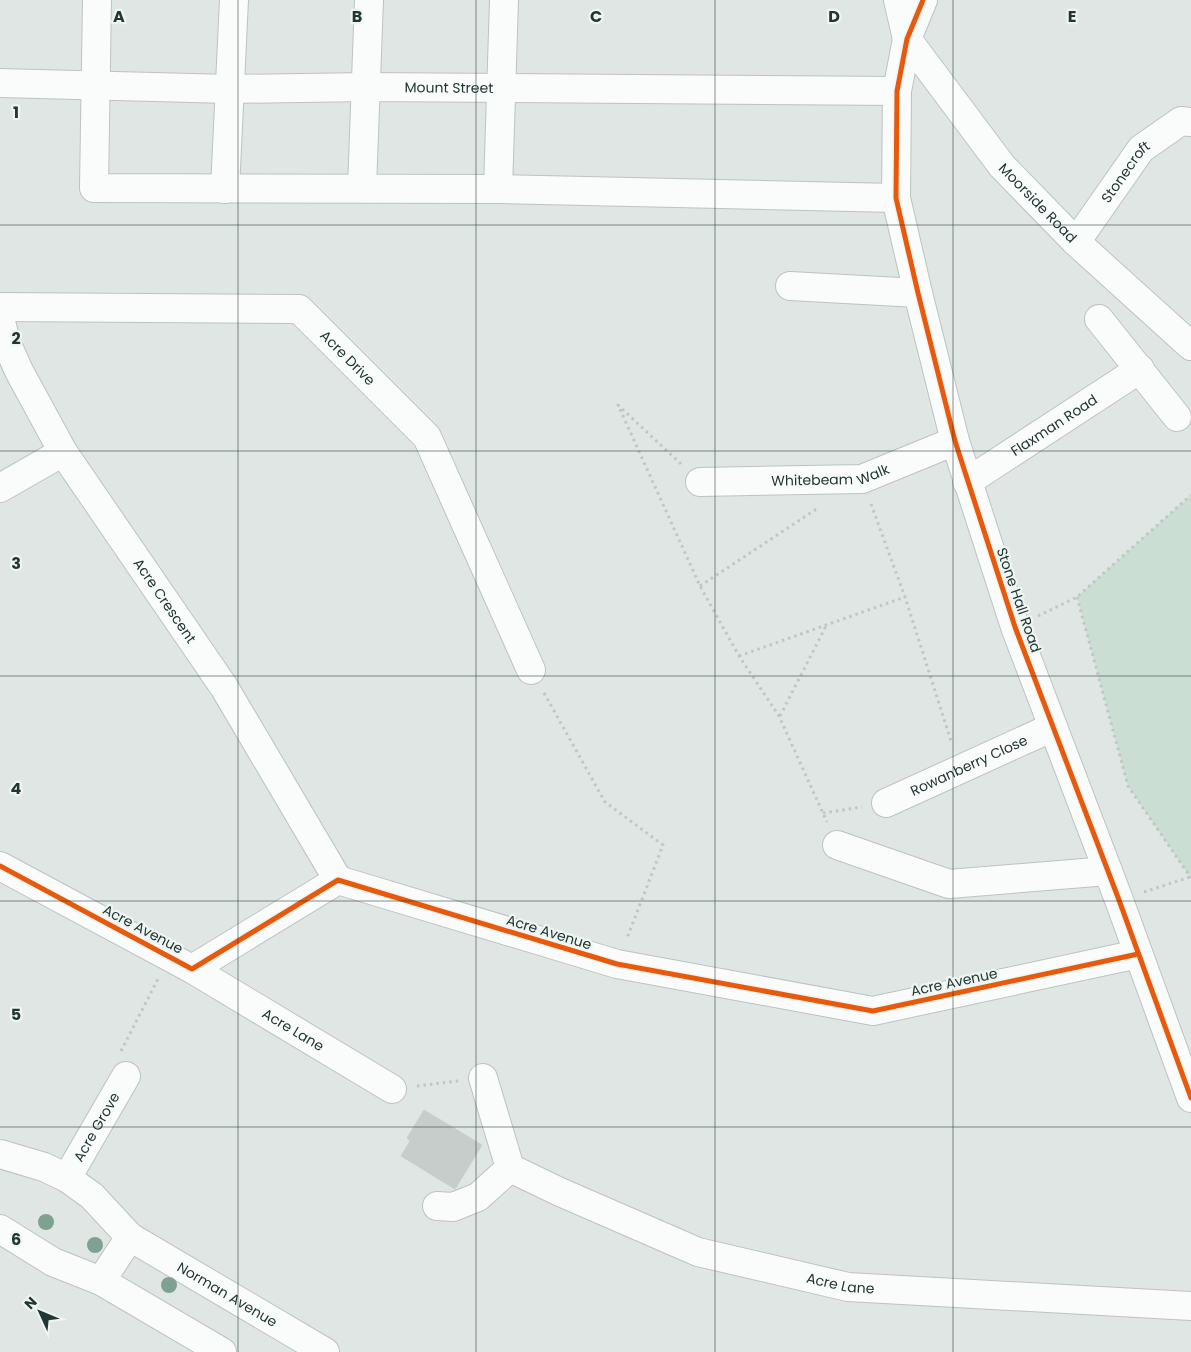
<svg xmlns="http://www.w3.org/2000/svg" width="1191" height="1352" viewBox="0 0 1191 1352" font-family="Poppins,sans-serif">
<rect width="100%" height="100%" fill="#e0e6e4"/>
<!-- green -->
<path fill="#caded4" d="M1191,495V877H1190L1128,786L1077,597Z"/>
<!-- building -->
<path fill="#c7cdcb" stroke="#c9cfcd" d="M424,1110L482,1145L455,1189L401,1156L410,1141L407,1138Z"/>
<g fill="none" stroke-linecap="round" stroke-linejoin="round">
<!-- minor casing -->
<g stroke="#bdc3c1" stroke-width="30">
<g id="minor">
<path d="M97,0L94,188L498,189L896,198"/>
<path id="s1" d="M898,0L907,39L1002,166L1076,242L1191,346"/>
<path d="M923,0L907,39L897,91L896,198L918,293L955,441L1015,627L1119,900L1191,1098"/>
<path id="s2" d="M0,83L230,89L366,87L897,91"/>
<path d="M362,188L369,0"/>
<path d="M225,189L234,0"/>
<path d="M498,189L504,0"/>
<path id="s3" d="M1076,242L1141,149L1181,121L1191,122"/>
<path d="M790,286L918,293"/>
<path id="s4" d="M0,307L299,309L427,437L531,670"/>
<path id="s5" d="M0,318L6,342L19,371L63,452L224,687L338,880"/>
<path d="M1099,319L1177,417"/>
<path id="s6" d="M700,482L862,479L955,441"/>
<path id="s7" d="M967,482L1140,369"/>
<path d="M0,488L63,452"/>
<path id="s8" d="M886,803L1053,727"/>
<path d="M837,845L949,884L1108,871"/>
<path d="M0,866L192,969L338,880L617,964L873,1011L1138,954"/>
<path id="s9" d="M192,969L392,1089"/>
<path id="s10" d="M483,1078L510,1168L560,1192L698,1252L848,1287L1191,1306"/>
<path id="s11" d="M0,1154L44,1167L67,1178L92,1196L130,1237L325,1352"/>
<path id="s12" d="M67,1178L126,1076"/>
<path d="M437,1206L453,1207L478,1197L510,1168"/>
<path d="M0,1229L53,1262L101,1281L222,1352"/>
<path d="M101,1281L130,1237"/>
</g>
</g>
<!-- path -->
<g stroke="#bfc6c6" stroke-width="3" stroke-dasharray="2.5 4" stroke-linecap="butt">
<path d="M681,464L618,405L700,586L739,656L779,716L827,822"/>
<path d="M871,504L905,597L952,744"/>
<path d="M700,586L818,508"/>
<path d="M1077,597L1128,786L1191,878"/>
<path d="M1038,616L1077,597L1191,495"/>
<path d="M739,656L905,597"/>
<path d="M544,693L605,802L663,845L627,938"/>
<path d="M780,716L826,626"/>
<path d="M823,813L862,807"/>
<path d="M1144,892L1190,877"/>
<path d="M121,1051L158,979"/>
<path d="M417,1086L458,1081"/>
</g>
<!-- minor -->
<use href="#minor" stroke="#fafbfb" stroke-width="28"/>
<!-- cycleway casing -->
<g stroke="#eef5f3" stroke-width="8">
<g id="cycleway">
<path d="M923,0L907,39L897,91L896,198L918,293L955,441L1015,627L1119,900L1191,1098"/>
<path d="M0,866L192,969L338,880L617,964L873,1011L1138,954"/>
</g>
</g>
<!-- cycleway -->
<use href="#cycleway" stroke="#e8590c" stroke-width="5"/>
</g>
<!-- trees -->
<g fill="#7ea292">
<circle cx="46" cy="1222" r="8"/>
<circle cx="95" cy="1245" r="8"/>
<circle cx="169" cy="1285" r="8"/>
</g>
<!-- grid -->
<path fill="none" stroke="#213734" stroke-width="1" stroke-opacity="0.55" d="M238,0V1352M476,0V1352M715,0V1352M953,0V1352M0,225H1191M0,451H1191M0,676H1191M0,901H1191M0,1127H1191"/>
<g text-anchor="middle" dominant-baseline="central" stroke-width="4.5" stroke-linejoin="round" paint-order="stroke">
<!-- street labels -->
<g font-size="14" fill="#213734" stroke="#eef5f3">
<text stroke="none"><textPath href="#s2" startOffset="449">Mount Street</textPath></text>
<text stroke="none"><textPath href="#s3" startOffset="86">Stonecroft</textPath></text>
<text stroke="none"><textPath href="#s1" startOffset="250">Moorside Road</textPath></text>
<text stroke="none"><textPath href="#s4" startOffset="368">Acre Drive</textPath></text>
<text stroke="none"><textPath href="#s7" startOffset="104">Flaxman Road</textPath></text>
<text stroke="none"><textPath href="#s6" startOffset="131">Whitebeam Walk</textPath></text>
<text transform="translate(1019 600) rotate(71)">Stone Hall Road</text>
<text stroke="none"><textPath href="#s5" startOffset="329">Acre Crescent</textPath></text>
<text stroke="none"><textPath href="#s8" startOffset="91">Rowanberry Close</textPath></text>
<text transform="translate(143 929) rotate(28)">Acre Avenue</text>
<text transform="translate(549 932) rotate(17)">Acre Avenue</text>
<text transform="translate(954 982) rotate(-12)">Acre Avenue</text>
<text stroke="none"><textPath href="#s9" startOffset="118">Acre Lane</textPath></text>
<text stroke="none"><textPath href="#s12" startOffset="59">Acre Grove</textPath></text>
<text stroke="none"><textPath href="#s10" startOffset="446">Acre Lane</textPath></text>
<text stroke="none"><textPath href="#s11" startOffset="271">Norman Avenue</textPath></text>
</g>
</g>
<g font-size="16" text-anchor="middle" font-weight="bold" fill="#213734" stroke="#eef5f3" stroke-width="4.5" stroke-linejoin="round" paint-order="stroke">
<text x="119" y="22">A</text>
<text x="357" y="22">B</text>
<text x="596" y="22">C</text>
<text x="834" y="22">D</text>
<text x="1072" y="22">E</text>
<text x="16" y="118">1</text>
<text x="16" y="344">2</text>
<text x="16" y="569">3</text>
<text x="16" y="794">4</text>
<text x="16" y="1020">5</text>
<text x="16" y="1245">6</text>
</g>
<!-- north arrow -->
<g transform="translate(40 1312) rotate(314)" stroke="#eef5f3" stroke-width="4" paint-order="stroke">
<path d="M0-4L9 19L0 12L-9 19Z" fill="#213734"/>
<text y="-8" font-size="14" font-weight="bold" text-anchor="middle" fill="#213734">N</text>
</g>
</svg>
